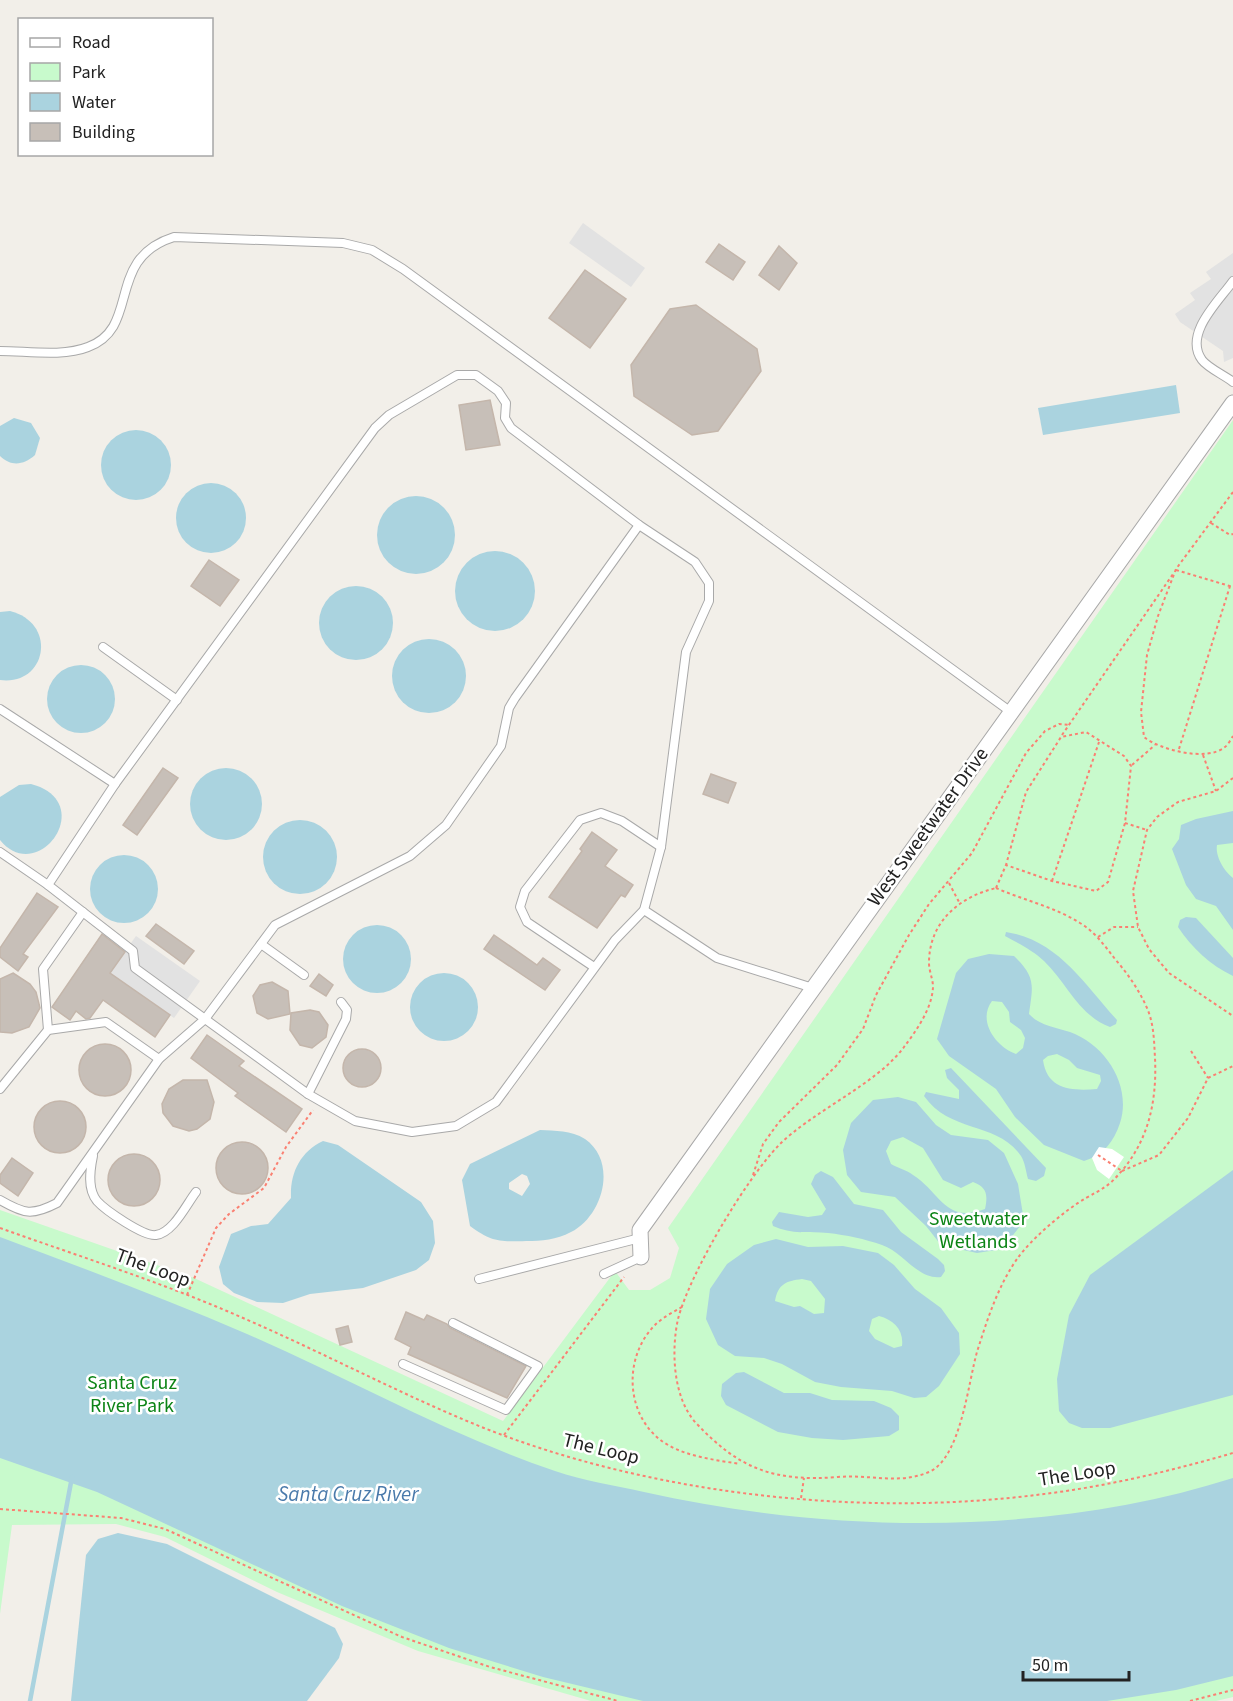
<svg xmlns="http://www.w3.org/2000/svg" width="1233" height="1701" viewBox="0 0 1233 1701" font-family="'Source Sans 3',sans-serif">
<rect width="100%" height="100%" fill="#f2efe9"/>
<!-- park -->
<path fill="#c8facc" d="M1233,420V1697L1216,1701H591L418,1651L277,1592L165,1537L116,1524L12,1525L0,1614V1210L194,1278L503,1421L615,1271L629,1290H650L670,1278L679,1248L668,1228Z"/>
<!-- parking -->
<g fill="#e2e2e2">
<path d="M583,223L645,268L631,287L569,243Z"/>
<path d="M1233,253V358L1224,362L1223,351L1180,322L1175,314L1195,300L1190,293L1211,279L1206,272Z"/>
<path d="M136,936L200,981L174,1018L110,973Z"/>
</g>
<!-- water -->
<g fill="#aad3df" fill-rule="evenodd">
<path d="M1176,385L1180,413L1043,435L1038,408Z"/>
<path d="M14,418L31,423L40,438L35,455C24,465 11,467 0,456V426Z"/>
<circle cx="136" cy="465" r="35"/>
<circle cx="211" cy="518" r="35"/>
<circle cx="416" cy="535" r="39"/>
<circle cx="495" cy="591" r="40"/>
<circle cx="356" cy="623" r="37"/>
<path d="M10,611C58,623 47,686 0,680V612Z"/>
<circle cx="429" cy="676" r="37"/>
<circle cx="81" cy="699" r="34"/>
<circle cx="226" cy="804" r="36"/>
<path d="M31,784C99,802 38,887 0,840V797L19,785Z"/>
<path d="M1233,811V843L1217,845C1215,856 1224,871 1233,878V930L1216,906L1196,899L1186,885L1172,849L1179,839L1181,825L1196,819Z"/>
<circle cx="300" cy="857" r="37"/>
<circle cx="124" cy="889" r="34"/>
<path d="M1186,917L1196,918L1233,958V976C1210,965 1192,948 1178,927L1180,920Z"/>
<circle cx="377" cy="959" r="34"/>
<path d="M1006,932C1058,940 1084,984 1117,1020L1116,1024L1110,1027C1078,1015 1067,983 1044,961C1034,951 1018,943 1005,936Z"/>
<path d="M989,954L1014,956C1036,977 1033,985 1029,1014C1040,1026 1055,1027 1070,1032C1106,1045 1132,1086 1120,1123C1114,1142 1103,1155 1084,1161L1044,1145L1015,1117L996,1089L949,1056L937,1039L956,973L968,959ZM992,1001L1002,1002L1009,1012L1010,1022L1021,1030L1025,1038L1023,1048L1016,1054C996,1047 977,1021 992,1001ZM1057,1054L1069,1060L1077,1068L1100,1075L1101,1081L1097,1089C1072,1091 1047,1090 1043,1060L1048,1056Z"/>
<circle cx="444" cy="1007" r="34"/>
<path d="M951,1068L1046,1168L1044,1176L1036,1181L1028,1179C1026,1172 1025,1162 1021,1156C997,1121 951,1134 924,1096L926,1092L959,1099V1090L947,1078L945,1070Z"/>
<path d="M898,1097L916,1102L936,1125L951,1135L988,1140L1004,1153L1018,1184L1024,1221L1002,1249L977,1253L941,1245L926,1226L895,1197L861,1192L847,1175L843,1150L851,1123L873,1100ZM903,1137L923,1148L943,1180L961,1188L973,1182C987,1187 988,1195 985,1209C945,1224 941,1193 913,1175C907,1170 898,1168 891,1164L886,1151L891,1141Z"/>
<path d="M540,1130C555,1131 571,1130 585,1139C618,1162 603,1216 571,1232C556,1240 542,1241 526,1241C500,1242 492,1242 470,1226L462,1180L470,1164ZM522,1174L527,1176L530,1184L522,1196L509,1189V1183Z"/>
<path d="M323,1141L338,1145L421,1202L433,1221L435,1243L429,1260L416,1270L363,1288L310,1294L283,1303L257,1302L234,1293L223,1284L219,1267L231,1234L251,1226L268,1224L291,1198C290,1173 300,1152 323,1141Z"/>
<path d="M1233,1170V1395L1110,1428H1082L1069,1423L1059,1411L1057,1379L1069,1315L1090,1275Z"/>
<path d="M821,1171L833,1177L854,1204L883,1210L901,1232L938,1259L944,1265L945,1271L941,1277C918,1280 903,1252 882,1245C865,1239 846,1235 828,1233C809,1231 792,1235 773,1226L772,1222L779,1212L808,1217L822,1215L826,1209L811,1184L815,1175Z"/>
<path d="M0,1237C83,1268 166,1299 247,1334C350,1379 449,1435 555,1471C584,1481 614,1485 644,1492C832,1534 1048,1537 1233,1478V1676L1176,1690L1107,1701H643L543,1677L449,1648L342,1606L97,1492L0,1458Z"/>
<path d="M776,1239L808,1247L843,1246L878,1253L894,1265L915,1289L941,1308L959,1333L960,1354L939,1386L926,1397L914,1398L892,1391L841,1387L815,1382L782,1364L764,1358L735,1356L718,1345L706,1319L710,1289L727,1264L754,1245ZM802,1279L811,1281L825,1299L824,1313L814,1314L800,1306L794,1307L775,1301C778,1284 786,1281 802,1279ZM879,1316C894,1320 904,1330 902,1346L894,1348L875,1339L869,1331L872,1319Z"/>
<path d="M744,1372L784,1393H810L832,1400L874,1401L891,1408L899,1416V1430L889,1436L843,1440L812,1438L778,1432L726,1405L721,1396L722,1384L736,1373Z"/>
<path d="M118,1533L167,1544L335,1628L343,1644L339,1658L307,1701H71L86,1555L98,1539Z"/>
</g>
<!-- pier -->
<path fill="#fff" d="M1099,1147L1112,1149L1124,1157L1109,1179L1097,1170L1092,1158Z"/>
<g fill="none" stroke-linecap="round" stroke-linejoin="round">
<!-- stream -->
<path stroke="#aad3df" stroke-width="4.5" d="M30,1701L72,1477"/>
</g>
<!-- building -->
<g fill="#c7bfb8" stroke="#c4b6ab" stroke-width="1.5">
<path d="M719,244L745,262L733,280L706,262Z"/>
<path d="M779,246L797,263L779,290L759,275Z"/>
<path d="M585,270L626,299L590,348L549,318Z"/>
<path d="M696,305L757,349L761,371L718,431L692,435L634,396L631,365L670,309Z"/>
<path d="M490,400L500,445L466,450L459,405Z"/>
<path d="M209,560L239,580L220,606L191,586Z"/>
<path d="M163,768L178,778L137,835L123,825Z"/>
<path d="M711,774L736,783L728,803L703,794Z"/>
<path d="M592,832L617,850L605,866L633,885L625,897L621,895L597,928L549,897L582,851L580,849Z"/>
<path d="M37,893L58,907L23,954L28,957L18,971L0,957V948Z"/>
<path d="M156,924L194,951L184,964L146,936Z"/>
<path d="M102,934L125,952L110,973L170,1015L155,1037L103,1000L90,1018L86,1019L76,1011L70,1020L52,1007Z"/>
<path d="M494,935L537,965L543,958L560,970L545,990L484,949Z"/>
<path d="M13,973L30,984L36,992L40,1008L29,1027L12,1033L0,1032V979Z"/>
<path d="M319,974L333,985L326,996L310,986Z"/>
<path d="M272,982L288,991L290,1014L268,1019L257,1013L253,996L260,985Z"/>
<path d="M310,1010L319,1012L328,1025L326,1037L312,1048L300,1045L290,1030L291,1013Z"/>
<path d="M207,1035L244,1061L239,1066L302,1109L286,1132L235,1096L238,1093L191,1058Z"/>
<circle cx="105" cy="1070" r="26"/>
<circle cx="362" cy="1068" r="19"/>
<path d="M183,1080H207L214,1102L210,1119L197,1129L189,1131L173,1126L163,1113L162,1104L169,1089Z"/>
<circle cx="60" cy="1127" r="26"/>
<circle cx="242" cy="1168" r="26"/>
<circle cx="134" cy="1180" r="26"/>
<path d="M12,1158L33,1173L18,1196L0,1183V1175Z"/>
<path d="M406,1312L424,1320L427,1315L447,1324L450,1328L526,1366L507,1398L408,1354L411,1347L395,1339Z"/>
<path d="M348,1326L352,1342L340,1345L336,1329Z"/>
</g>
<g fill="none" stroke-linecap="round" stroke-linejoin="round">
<!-- service casing -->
<g stroke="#a9a9a9" stroke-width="10">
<g id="service">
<path d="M1233,281C1219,301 1183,334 1202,360C1208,368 1224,375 1233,382"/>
<path d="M0,351C27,351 63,357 88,347C142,327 104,259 174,237L343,243L372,250L403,269L1011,712"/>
<path d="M457,375H476L498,391L506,403L505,418L511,428L639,525L695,562L709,583V601L686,652L661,847L644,910L615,940L496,1102L456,1126L412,1132L355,1121L308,1094L135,968L133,951L48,885L115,784L375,428L389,415Z"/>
<path d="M103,647L177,700"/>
<path d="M0,709L115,784"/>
<path d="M0,852L48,885"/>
<path d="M644,910L717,958L813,988"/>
<path d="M261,944L304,975"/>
<path d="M594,967L527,922L520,907L525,891L580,820L601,813L622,821L661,847"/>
<path d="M48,1030L43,969L83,912"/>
<path d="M0,1089L48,1030L106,1022L159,1059"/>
<path d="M308,1094L346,1019L347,1010L341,1002"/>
<path d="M93,1156C90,1170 87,1189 97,1201C105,1210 144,1237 156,1235C173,1233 186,1205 196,1192"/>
<path d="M0,1200C24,1214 32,1216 57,1203L159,1059L205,1019L275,925L410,856L446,825L501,746L509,708L515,698L639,525"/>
<path d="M604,1274L641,1257"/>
<path d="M479,1279L640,1238"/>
<path d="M403,1364L506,1410L538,1366L453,1323"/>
</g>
</g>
<!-- minor casing -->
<g stroke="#a9a9a9" stroke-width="17">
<path id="minor" d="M641,1257L640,1230L1233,403"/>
</g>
<!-- path -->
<g stroke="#fa8072" stroke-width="2" stroke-dasharray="3 3" stroke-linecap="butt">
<path d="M1233,492L1176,569L1158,616L1147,655L1141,712L1144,737C1160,750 1207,762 1225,747C1228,745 1231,739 1233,736"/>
<path d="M1211,523L1230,535L1233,534"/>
<path d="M1176,570L1233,587"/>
<path d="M1062,735L1173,574"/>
<path d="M1179,749L1230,586"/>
<path d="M1203,755L1216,791"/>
<path d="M1132,765L1155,745"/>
<path d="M1233,778L1216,791L1178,802L1157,817L1147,830L1133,891L1138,927L1149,949L1169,973L1233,1016"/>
<path d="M1125,823L1147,830"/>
<path d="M1052,881L1099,742"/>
<path d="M949,883L959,902"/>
<path d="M996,888C1023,900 1055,907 1080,923C1095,932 1105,946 1115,959C1128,974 1139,990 1147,1008C1154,1024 1154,1041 1155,1058C1157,1100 1149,1141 1119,1174C1108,1187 1100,1190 1086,1198C1065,1210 1030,1240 1017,1259C998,1286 987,1320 977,1352C968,1383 961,1458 929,1472C899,1485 869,1474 838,1477C774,1482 739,1469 696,1423C673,1398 671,1351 678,1319C690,1273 746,1179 779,1145C813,1111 877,1084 904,1047C916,1031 932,1009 933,987C933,979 929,971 929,963C929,922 959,897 996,888Z"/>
<path d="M996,888L1006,865L1052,881L1096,891L1108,882L1125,823L1131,766L1124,756L1086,732L1061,737L1026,792L1006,865"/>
<path d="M1098,937L1114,927H1138"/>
<path d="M1191,1051L1208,1078"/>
<path d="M1098,1155L1122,1171"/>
<path d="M1122,1171L1159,1155L1188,1118L1208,1078L1233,1066"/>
<path d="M753,1175L763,1144L779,1122L837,1065L863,1029L876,995L909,935L929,904L972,853L1026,753L1045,731L1059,724L1069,725"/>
<path d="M0,1228C81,1257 164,1283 243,1318C324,1353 402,1395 484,1428C654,1495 862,1518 1044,1494C1108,1486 1171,1471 1233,1453"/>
<path d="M187,1295L216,1228L229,1214L264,1188L286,1147L313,1110"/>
<path d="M682,1307C673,1312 662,1318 655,1325C621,1359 626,1421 668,1445C689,1457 716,1460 740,1464"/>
<path d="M504,1435L624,1277"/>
<path d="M801,1498L804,1478"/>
<path d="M0,1509L121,1518L165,1529L402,1637L490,1667L618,1701"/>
<path d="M1190,1701L1233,1690"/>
</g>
<!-- service -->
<use href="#service" stroke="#fff" stroke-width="8"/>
<!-- minor -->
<use href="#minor" stroke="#fff" stroke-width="15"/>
</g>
<g text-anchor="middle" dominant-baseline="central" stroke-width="5" stroke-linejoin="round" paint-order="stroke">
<!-- street labels -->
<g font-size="20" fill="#222" stroke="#fff">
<text transform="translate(928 827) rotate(-54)">West Sweetwater Drive</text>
<text transform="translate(153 1268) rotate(20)">The Loop</text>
<text transform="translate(601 1449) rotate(14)">The Loop</text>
<text transform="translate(1077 1474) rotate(-9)">The Loop</text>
</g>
<!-- park labels -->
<g font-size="20" fill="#0c8416" stroke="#fff">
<text x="978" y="1219">Sweetwater<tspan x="978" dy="23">Wetlands</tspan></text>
<text x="132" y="1383">Santa Cruz<tspan x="132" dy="23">River Park</tspan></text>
</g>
<!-- water labels -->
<g font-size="21" font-style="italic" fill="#4a7aab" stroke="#fff">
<text x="348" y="1494">Santa Cruz River</text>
</g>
</g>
<!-- legend -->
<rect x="18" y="18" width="195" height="138" fill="#ffffff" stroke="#a7a7a7" stroke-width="1.5"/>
<rect x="30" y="38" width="30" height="9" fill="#ffffff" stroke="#a7a7a7" stroke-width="1.5"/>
<text x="72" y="48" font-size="18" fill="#222222">Road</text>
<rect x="30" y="63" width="30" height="18" fill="#c8facc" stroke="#a7a7a7" stroke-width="1.5"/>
<text x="72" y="78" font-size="18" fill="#222222">Park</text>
<rect x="30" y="93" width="30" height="18" fill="#aad3df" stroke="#a7a7a7" stroke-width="1.5"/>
<text x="72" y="108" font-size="18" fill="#222222">Water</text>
<rect x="30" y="123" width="30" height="18" fill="#c7bfb8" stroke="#a7a7a7" stroke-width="1.5"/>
<text x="72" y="138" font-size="18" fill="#222222">Building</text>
<!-- scale -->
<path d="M1023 1671v9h106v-9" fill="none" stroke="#222222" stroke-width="3"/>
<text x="1032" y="1671" font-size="18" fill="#222222" stroke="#ffffff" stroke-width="4.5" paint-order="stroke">50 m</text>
</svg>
